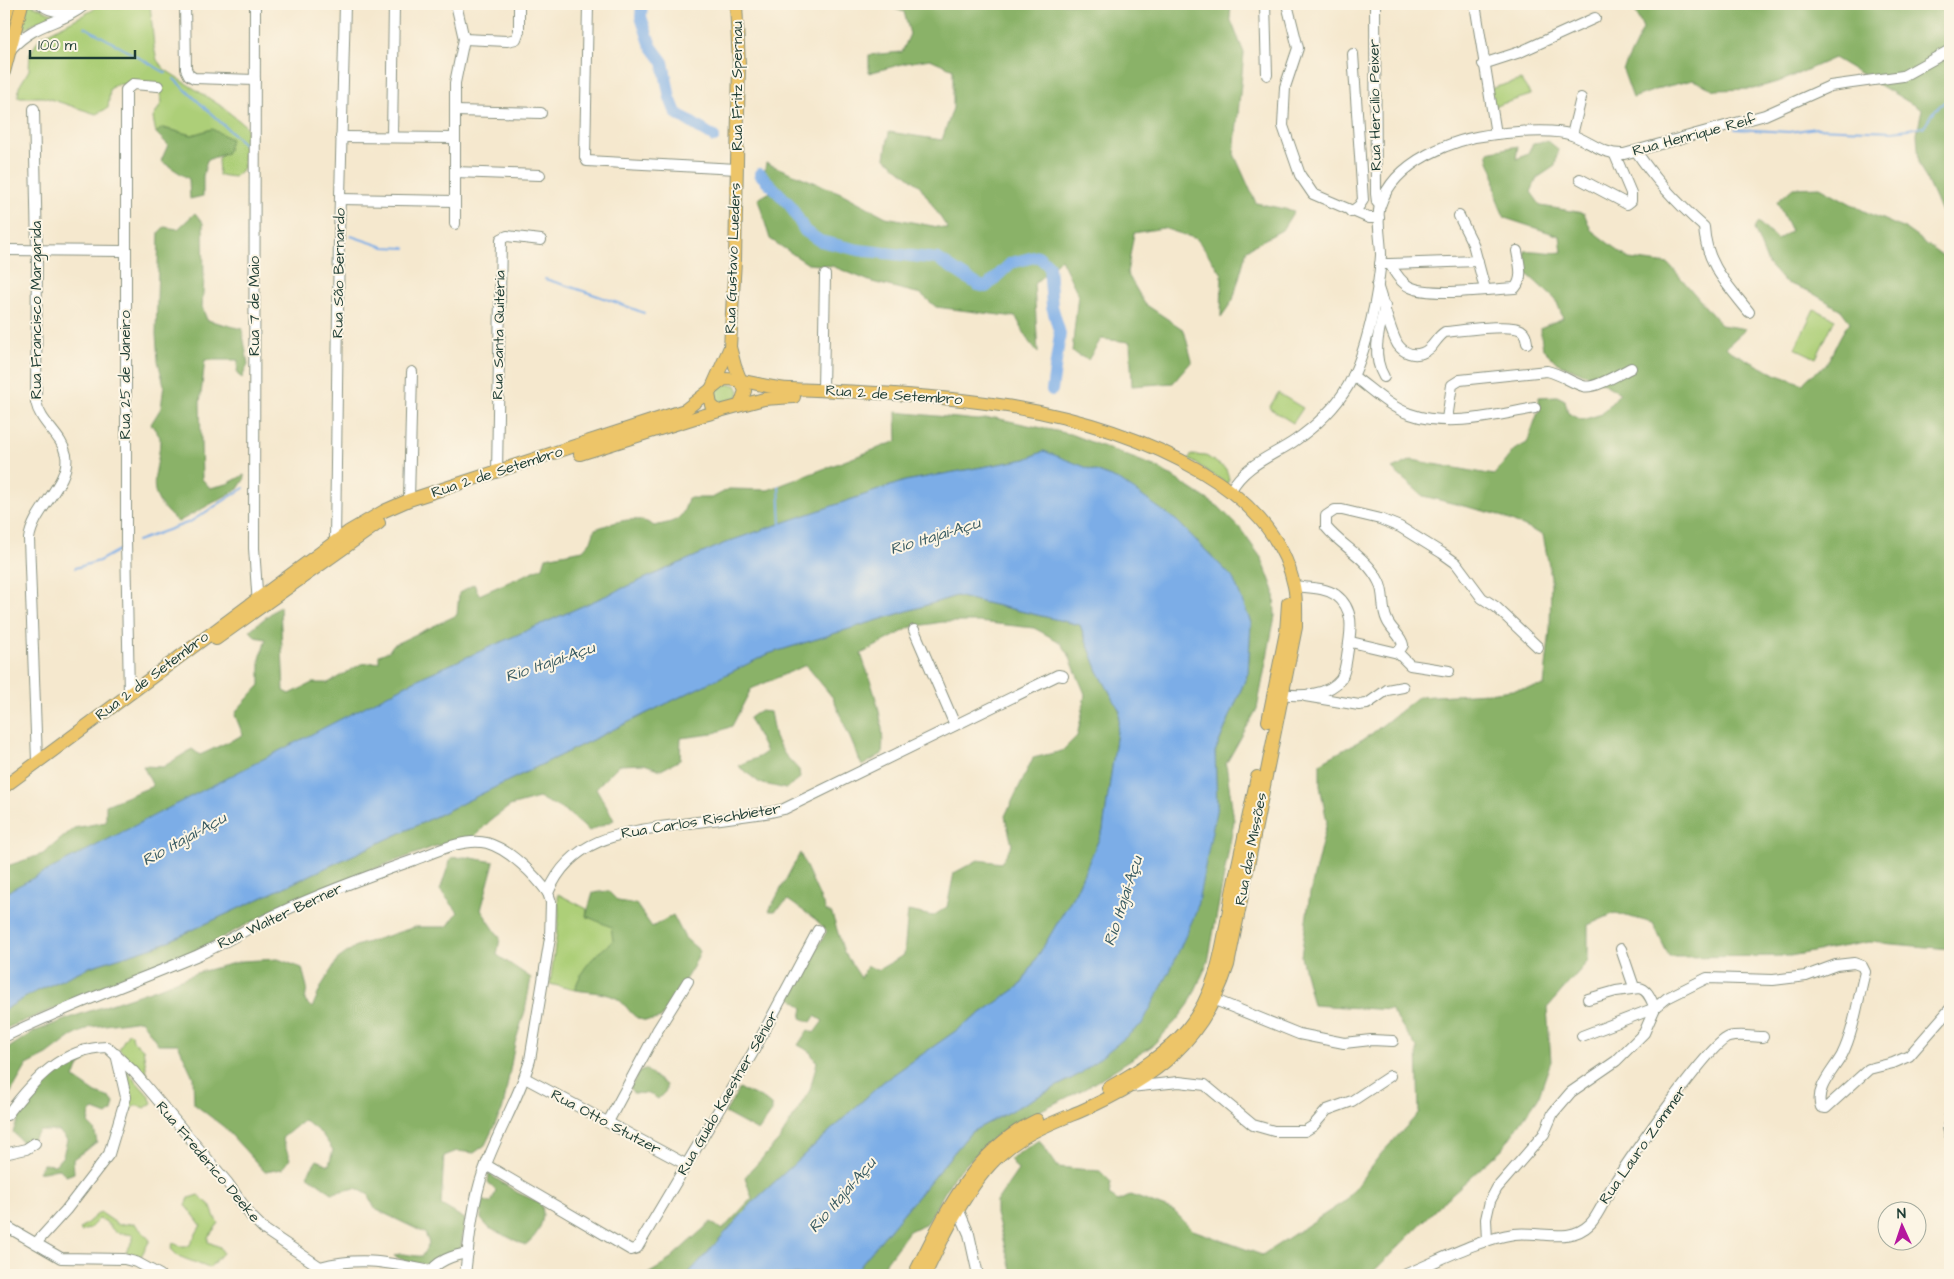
<svg xmlns="http://www.w3.org/2000/svg" width="1954" height="1279" viewBox="0 0 1954 1279" font-family="'Architects Daughter',sans-serif">
<rect width="100%" height="100%" fill="#fcf5e5"/>
<filter id="ink" filterUnits="userSpaceOnUse"><feTurbulence type="fractalNoise" baseFrequency=".02" numOctaves="2"/><feDisplacementMap in="SourceGraphic" scale="10" xChannelSelector="R" yChannelSelector="G"/><feConvolveMatrix kernelMatrix="1 2 1 2 8 2 1 2 1" color-interpolation-filters="sRGB"/></filter>
<filter id="wash" filterUnits="userSpaceOnUse"><feTurbulence type="fractalNoise" baseFrequency=".0096" numOctaves="4" result="noise"/><feDisplacementMap in="SourceGraphic" scale="20" xChannelSelector="R" yChannelSelector="G"/><feGaussianBlur stdDeviation="1.12" result="paint"/><feColorMatrix in="noise" values="0 0 0 0 0 0 0 0 0 0 0 0 0 0 0 0 0 1.4 0 .05"/><feComposite in="paint" operator="in"/></filter>
<g filter="url(#wash)">
<rect width="100%" height="100%" fill="#f5e8ce"/>
<!-- green -->
<g fill="#adcf78" stroke="#668656">
<path d="M26,4C35,4 44,12 57,14L32,24L17,35Z"/>
<path d="M99,4H150L154,47L157,60L164,69L221,106L247,127L243,169L234,177L219,175L218,158L227,153L212,129L192,135L163,128L156,133L153,118L162,102L158,86L116,84L110,89L108,108L96,114L44,97H18L19,87L29,70L30,54L40,37L93,10Z"/>
<path d="M1521,80L1531,95L1492,107L1489,89Z"/>
<path d="M1814,309L1835,319L1816,358L1795,348Z"/>
<path d="M722,384L736,385L739,391L738,396L730,402L718,401L715,394Z"/>
<path d="M1278,393L1303,408L1293,423L1269,408Z"/>
<path d="M1191,455L1206,456L1226,469L1229,479L1227,484L1189,459Z"/>
<path d="M558,894L587,909L586,916L612,927L613,941C597,953 580,970 575,990L550,984L559,916Z"/>
<path d="M128,1033L131,1034L134,1042L143,1049L148,1079L146,1083C136,1071 130,1059 119,1049Z"/>
<path d="M124,1068L149,1096L152,1103L145,1108L135,1105L125,1116L131,1094Z"/>
<path d="M198,1195L210,1205L216,1220L219,1223L208,1237V1242L220,1247L223,1253L209,1268L178,1256L171,1249L173,1243L180,1246H189L201,1225L186,1205L189,1198Z"/>
<path d="M100,1212L119,1225L134,1223L150,1240L140,1258L126,1252L133,1241V1235L115,1232L105,1221L99,1219L90,1228L81,1232L80,1229Z"/>
</g>
<!-- forest -->
<g fill="#8ab268" stroke="#54784e">
<path d="M881,4H1231L1230,18L1244,53L1234,154L1256,203L1294,211L1282,230L1247,249L1233,300L1221,317L1222,274L1197,239L1163,228L1134,233L1127,273L1145,304L1184,330L1192,361L1173,383L1132,386L1130,342L1101,339L1088,360L1072,352L1078,294L1061,259L1034,284L1038,353L1029,342L1016,317L936,307L921,294L872,282L832,266L808,264L770,239L758,199L777,188L764,174L766,163L841,193L886,217L948,229L920,186L885,158L889,132L942,140L953,108V69L930,59L906,63L869,73V55L902,52L910,34L904,12Z"/>
<path d="M1632,4H1950V222L1942,214L1919,164L1917,134L1922,110L1834,58L1784,80L1753,89L1715,90L1693,80L1664,87L1633,98L1623,70L1643,29Z"/>
<path d="M162,128L192,135L212,129L231,139L227,153L207,160L203,176V196L190,199L189,179L161,161L168,145L156,133Z"/>
<path d="M1548,141L1558,149L1555,166L1537,178L1531,192L1541,206L1584,213L1591,230L1629,259L1669,264L1721,325L1746,329L1726,347L1730,351L1775,374L1803,384C1809,374 1820,372 1826,364C1835,350 1839,335 1850,322L1841,310L1809,291L1784,282L1768,264L1754,229L1758,222L1777,240L1791,231L1777,202L1793,188L1820,187L1864,211L1907,230L1950,261V949L1869,942L1790,956L1669,957L1653,923L1615,913L1588,925V961L1547,1008L1551,1061L1538,1098L1502,1149L1444,1201L1370,1275H1011L1012,1273L996,1214V1202L1018,1170L1010,1159L1039,1140L1058,1167L1100,1171L1111,1182L1109,1195L1118,1201L1131,1195L1174,1211L1193,1230L1262,1255L1345,1201L1380,1155L1419,1113L1417,1048L1391,1010L1313,1005L1301,956L1310,893L1327,822L1320,786V763L1370,735L1418,697L1488,693L1544,686L1550,629L1551,577L1543,535L1496,514L1423,496L1392,469L1412,460L1494,475L1514,450L1527,443L1540,407L1538,397L1557,396L1565,400L1568,413L1582,420L1602,414L1620,393L1592,377L1557,363L1543,349L1540,328L1563,318L1556,300L1526,273L1525,251C1538,250 1549,254 1562,252L1560,236L1505,218C1495,197 1496,196 1494,175C1493,166 1487,163 1488,152L1518,146L1516,159L1528,154L1533,143Z"/>
<path d="M195,213L203,223L204,279L202,307L207,320L242,329L248,364L242,378L237,374L238,360H205L200,403L202,479L210,488L227,484L244,475L245,478L238,489L178,522C139,490 160,477 160,437L151,424L161,408L164,385L158,361L156,334L159,232L164,227L178,229Z"/>
<path d="M896,412L977,420L995,418L1070,434L1159,468L1219,507L1239,527L1262,559L1274,591L1275,616L1257,709L1226,764L1234,821L1208,962L1189,1004L1177,1020L1152,1046L1086,1088L1019,1121L993,1138L954,1176L927,1223L909,1231L877,1275H852L971,1132L1080,1074L1217,806L1215,752L1248,673L1251,623L1232,578L1177,521L1044,451L1026,459L905,481L730,541L424,676L4,895V867L43,854L74,828L106,822V805L153,786L143,766L163,767L192,749L200,755L243,735L235,715L238,709L260,685V659L266,639L255,637L250,630L280,606L284,691L290,694L312,683H328L361,664L379,662V655L389,651L393,645L457,615L459,593L474,584L479,595L543,567L546,557L583,550L591,541L595,529C614,523 636,513 654,526C677,521 682,521 688,498H712L729,489L768,490L897,441Z"/>
<path d="M956,596L1080,625L1098,671L1120,711L1103,830L1076,891L1021,985L883,1082L754,1201L687,1275H646L663,1265L711,1222L722,1230L752,1198L745,1177L779,1140L810,1090L817,1062L809,1051L798,1045L808,1030L814,1033L823,1021L815,1016L811,1022L801,1018L803,1008L789,996L827,931L815,919L788,900L775,911H769L800,853L826,911L832,914L844,952L861,978L867,966L878,970L904,955L908,911L933,916L947,907L954,873L978,860L1001,863L1012,845L1005,816L1033,758L1062,751L1077,736L1082,714L1085,694L1068,653L1060,642L1034,628L979,622H942L911,627L861,654C872,686 886,720 882,754L862,766L833,698L806,665L751,689L732,726L712,734L681,738L680,760L661,770L644,764L619,765L596,788L614,820L589,831L566,811L539,798L510,806L491,820L470,841L436,846L363,873L273,911L194,952L4,1029V1010L31,994L89,967L160,945L424,822L768,654Z"/>
<path d="M759,711L770,712L775,738L785,755L799,770L800,778L786,789L760,783L738,766C748,760 757,760 766,752L749,718Z"/>
<path d="M466,857L494,862L481,910L500,938L497,955L531,978L525,1011L515,1043L503,1108L485,1145L474,1153L457,1151L444,1156L441,1205L465,1219L461,1247L431,1265L407,1262L394,1256C401,1251 413,1257 422,1256L429,1243L425,1233L375,1209L369,1195L356,1188L332,1193L307,1175L317,1160L329,1165L333,1150L322,1134L304,1120L282,1138L290,1159L282,1169L265,1172L224,1127L194,1104L193,1077L178,1044H158L141,1020L91,1027L71,1037L47,1055L27,1065L4,1104V1051L33,1032L75,1016L156,989L196,973L242,961L278,959L302,968L307,987L305,1001L312,1008L322,985L338,959L356,946L415,927H447L458,912L440,890L451,858Z"/>
<path d="M608,891L618,901L636,904L652,927L673,915L685,938L700,951L693,967L661,1018C630,1028 632,1005 614,997C603,992 587,992 575,990C581,967 595,955 613,941L611,927L586,916L593,893Z"/>
<path d="M87,1053V1060L78,1067L74,1078L96,1093L110,1098L114,1103L112,1111L107,1115L94,1110L90,1113L88,1123L94,1129L97,1142L73,1159L74,1173L66,1176L60,1169C52,1169 46,1173 38,1172L43,1164L55,1165L63,1156L67,1140L59,1131H40L31,1140L22,1142L13,1132C27,1095 49,1069 87,1053Z"/>
<path d="M645,1069L666,1085V1091L658,1099L651,1094L633,1093L630,1087L641,1070Z"/>
<path d="M739,1089L761,1097L772,1106V1112L758,1131L725,1113Z"/>
<path d="M489,1174L518,1193L541,1203C547,1219 538,1236 525,1245L489,1228L481,1219L482,1200L491,1203L496,1191L488,1182Z"/>
</g>
<!-- water -->
<path fill="#7bade7" stroke="#4d758e" d="M1044,451L1121,481L1177,521L1233,578L1251,623L1248,673L1215,752L1217,806L1196,912L1170,971L1142,1024L1080,1074L971,1132L852,1275H687L754,1201L883,1082L1021,985L1076,891L1103,830L1120,711L1098,671L1080,625L956,596L768,654L424,822L160,945L89,967L31,994L4,1010V895L12,889L424,676L730,541L905,481L1026,459Z"/>
<g fill="none" stroke-linecap="round" stroke-linejoin="round">
<!-- stream -->
<g stroke="#7bade7" stroke-width="2">
<path d="M85,27L166,73"/>
<path d="M174,79L245,145"/>
<path d="M1735,129L1789,132L1816,128L1893,131L1924,127L1935,110L1950,97"/>
<path d="M351,236L384,247L406,248"/>
<path d="M545,279C579,289 611,300 644,313"/>
<path d="M779,486L781,524"/>
<path d="M137,541L190,522L244,488"/>
<path d="M75,568L99,561L119,550"/>
</g>
<!-- river -->
<g stroke="#7bade7" stroke-width="12">
<path d="M642,4L641,17L651,46L663,62L670,98L676,113L714,137"/>
<path d="M760,174L790,205L805,231L820,241L859,250L938,259L978,285L986,287L1011,263L1038,256L1049,266L1052,306L1060,334L1052,390"/>
</g>
</g>
</g>
<g filter="url(#ink)">
<g fill="none" stroke-linecap="round" stroke-linejoin="round">
<!-- minor casing -->
<g stroke="#8a9281" stroke-width="12">
<g id="minor">
<path d="M41,4C50,12 59,13 71,10"/>
<path d="M185,4L186,69L189,75L194,78L255,80"/>
<path d="M255,4L254,548L258,605"/>
<path d="M588,4L585,157L587,161L737,169"/>
<path d="M1265,4L1267,75"/>
<path d="M1287,4L1298,48L1285,87L1283,126L1300,175L1313,194L1369,218H1379"/>
<path d="M1375,4L1376,194L1377,202L1380,205"/>
<path d="M1475,4L1496,134"/>
<path d="M464,39L507,41L516,39L519,31V4"/>
<path d="M11,49C36,21 61,25 86,4"/>
<path d="M1483,64L1520,52L1595,18"/>
<path d="M34,109L37,250L36,402C40,423 62,435 66,455C71,483 33,509 29,539L37,761"/>
<path d="M455,111L541,113"/>
<path d="M1572,135L1581,98"/>
<path d="M341,137L455,138"/>
<path d="M392,137L394,4"/>
<path d="M1636,151C1655,180 1678,204 1704,227C1706,264 1727,284 1749,312"/>
<path d="M455,172L540,175"/>
<path d="M1580,179L1627,204L1631,201V193L1615,155"/>
<path d="M340,199L454,201"/>
<path d="M1351,212L1359,206L1363,200L1353,54"/>
<path d="M1459,216L1473,244L1485,289"/>
<path d="M455,224V83L464,39L456,4"/>
<path d="M6,250L125,251"/>
<path d="M1380,264H1390C1395,273 1401,283 1410,287C1431,297 1490,289 1515,288C1524,278 1519,263 1517,251"/>
<path d="M1390,264L1478,261"/>
<path d="M1377,285C1383,301 1390,332 1398,345C1404,353 1413,356 1422,353C1434,349 1435,338 1445,332C1459,331 1509,323 1521,330C1526,333 1526,338 1527,343"/>
<path d="M1353,376C1370,388 1389,407 1410,414C1449,428 1496,415 1535,408"/>
<path d="M1384,377C1371,355 1379,330 1385,306"/>
<path d="M823,390L825,275"/>
<path d="M1447,419L1452,385L1460,380L1547,371C1561,374 1570,382 1583,386C1594,390 1620,373 1631,368"/>
<path d="M497,472L501,239L507,236L541,240"/>
<path d="M1231,490C1245,465 1270,457 1293,442C1315,427 1334,410 1348,386C1367,352 1379,293 1381,255C1381,241 1376,217 1380,206C1394,161 1454,138 1496,134C1515,132 1554,128 1572,135C1591,142 1603,155 1624,154L1765,115L1830,86L1903,76L1950,50"/>
<path d="M409,500L412,372"/>
<path d="M335,541L339,235L345,4"/>
<path d="M914,630L955,725"/>
<path d="M1351,642L1398,653L1410,665L1449,671"/>
<path d="M1398,653L1403,645C1401,635 1391,630 1387,620C1381,608 1385,593 1379,582C1367,557 1342,547 1326,527V516L1335,510H1342L1380,519L1400,527L1442,553L1456,563L1482,598L1496,607L1538,647"/>
<path d="M129,694L126,540V90L133,84L158,86"/>
<path d="M1283,694C1301,697 1329,695 1341,679C1345,672 1346,663 1347,656C1350,635 1357,611 1336,595C1324,587 1308,588 1294,586"/>
<path d="M1305,696L1359,705L1367,704L1387,690L1403,687"/>
<path d="M1621,949L1634,987"/>
<path d="M1588,999L1616,991L1639,988C1648,989 1651,1000 1655,1008"/>
<path d="M1215,1000L1299,1034L1344,1043L1371,1040L1393,1041"/>
<path d="M1582,1036L1655,1008"/>
<path d="M4,1037C66,1006 132,983 196,956C224,944 249,927 277,914C321,893 368,876 414,860C435,852 465,837 487,843C509,849 535,875 548,893"/>
<path d="M525,1078L687,1165"/>
<path d="M1130,1087L1179,1082L1205,1085L1253,1125L1274,1131H1305L1313,1126L1327,1110L1352,1101L1390,1076"/>
<path d="M1950,1114L1948,1128L1950,1135"/>
<path d="M7,1115C33,1081 61,1048 107,1047L134,1072L227,1182L251,1216L265,1230L320,1267L324,1275"/>
<path d="M608,1122L657,1031L688,981"/>
<path d="M4,1154L26,1149L35,1143"/>
<path d="M486,1165L631,1250L637,1248L752,1054L818,930"/>
<path d="M959,1211L969,1234L978,1275"/>
<path d="M4,1225L61,1258L124,1259L136,1262L160,1275"/>
<path d="M1487,1241L1486,1219L1490,1201L1497,1188L1544,1134L1553,1113L1571,1092L1616,1061L1644,1033L1655,1008L1667,998L1707,978L1773,980L1806,976L1836,965L1854,963L1862,966L1865,972C1858,998 1854,1031 1842,1055C1834,1070 1814,1089 1821,1107L1826,1108L1869,1069L1893,1063L1909,1056L1950,1009"/>
<path d="M36,1243L66,1210L109,1154L126,1097L116,1054"/>
<path d="M320,1267C362,1256 389,1263 431,1271"/>
<path d="M429,1275C435,1261 454,1255 468,1253"/>
<path d="M465,1275C469,1242 472,1205 483,1173C496,1134 519,1099 530,1060L550,938L551,902L548,893C571,837 624,832 676,825C708,820 740,817 771,812L784,809L1058,675L1063,676"/>
<path d="M1404,1275C1439,1261 1476,1240 1514,1234C1541,1231 1570,1244 1590,1224C1597,1218 1607,1195 1613,1185C1627,1163 1710,1042 1729,1037C1739,1034 1753,1037 1763,1037"/>
</g>
</g>
<!-- major casing -->
<g stroke="#8a9281" stroke-width="14">
<g id="major">
<path d="M736,4L739,64L735,260L730,347L735,366L745,391L740,405"/>
<path d="M4,22L9,4"/>
<path d="M4,72L22,4"/>
<path d="M718,411L711,405L709,394L730,347"/>
<path d="M580,454L701,416L764,399L794,397"/>
<path d="M216,639L379,523"/>
<path d="M1268,721L1286,632L1288,603"/>
<path d="M4,787L348,532L384,511L409,500L685,410L724,379C747,379 769,389 791,389C931,395 1078,399 1202,472C1244,497 1284,535 1294,586C1297,599 1296,614 1296,627L1228,965C1203,1043 1154,1079 1081,1111C1052,1123 1024,1133 1001,1154C969,1182 943,1237 925,1275"/>
<path d="M1108,1088C1136,1072 1166,1054 1187,1029C1219,990 1223,940 1232,893C1240,854 1249,816 1257,777"/>
<path d="M914,1275C944,1215 973,1150 1037,1120"/>
</g>
</g>
<!-- minor -->
<use href="#minor" stroke="#fff" stroke-width="10"/>
<!-- major -->
<use href="#major" stroke="#edc569" stroke-width="12"/>
</g>
</g>
<g text-anchor="middle" dominant-baseline="central" stroke-width="4" stroke-linejoin="round" paint-order="stroke">
<!-- street labels -->
<g font-size="15" fill="#1f3d34" stroke="#fcf5e5">
<text transform="translate(737 86) rotate(-90)">Rua Fritz Spernau</text>
<text transform="translate(1375 105) rotate(-91)">Rua Hercílio Peixer</text>
<text transform="translate(1694 135) rotate(-15)">Rua Henrique Reif</text>
<text transform="translate(733 258) rotate(-88)">Rua Gustavo Lueders</text>
<text transform="translate(339 273) rotate(-89)">Rua São Bernardo</text>
<text transform="translate(254 306) rotate(-90)">Rua 7 de Maio</text>
<text transform="translate(36 310) rotate(-90)">Rua Francisco Margarida</text>
<text transform="translate(499 335) rotate(-89)">Rua Santa Quitéria</text>
<text transform="translate(125 375) rotate(-90)">Rua 25 de Janeiro</text>
<text transform="translate(894 395) rotate(4)">Rua 2 de Setembro</text>
<text transform="translate(497 472) rotate(-18)">Rua 2 de Setembro</text>
<text transform="translate(152 676) rotate(-37)">Rua 2 de Setembro</text>
<text transform="translate(701 821) rotate(-9)">Rua Carlos Rischbieter</text>
<text transform="translate(1251 849) rotate(-79)">Rua das Missões</text>
<text transform="translate(280 916) rotate(-25)">Rua Walter Berner</text>
<text transform="translate(728 1093) rotate(-60)">Rua Guido Kaestner Sênior</text>
<text transform="translate(606 1122) rotate(28)">Rua Otto Stutzer</text>
<text transform="translate(1643 1145) rotate(-55)">Rua Lauro Zommer</text>
<text transform="translate(208 1162) rotate(50)">Rua Frederico Deeke</text>
</g>
<!-- water labels -->
<g font-size="16" font-style="italic" fill="#365961" stroke="#fcf5e5">
<text transform="translate(935 536) rotate(-17)">Rio Itajaí-Açu</text>
<text transform="translate(550 662) rotate(-19)">Rio Itajaí-Açu</text>
<text transform="translate(184 839) rotate(-29)">Rio Itajaí-Açu</text>
<text transform="translate(1123 901) rotate(-72)">Rio Itajaí-Açu</text>
<text transform="translate(842 1195) rotate(-49)">Rio Itajaí-Açu</text>
</g>
</g>
<!-- margin -->
<rect width="1954" height="1279" fill="none" stroke="#fcf5e5" stroke-width="20"/>
<!-- north arrow -->
<g transform="translate(1902 1226) rotate(357)"><circle r="24" fill="#fcf5e5" stroke="#a4ab9e"/>
<path d="M0-4L9 19L0 12L-9 19Z" fill="#b5179e"/>
<text y="-8" font-size="14" font-weight="bold" text-anchor="middle" fill="#1f3d34">N</text>
</g>
<!-- scale -->
<path d="M30 50v8h105v-8" fill="none" stroke="#1f3d34" stroke-width="2.5"/>
<text x="38" y="50" font-size="15" fill="#1f3d34" stroke="#fcf5e5" stroke-width="4" paint-order="stroke">100 m</text>
</svg>
